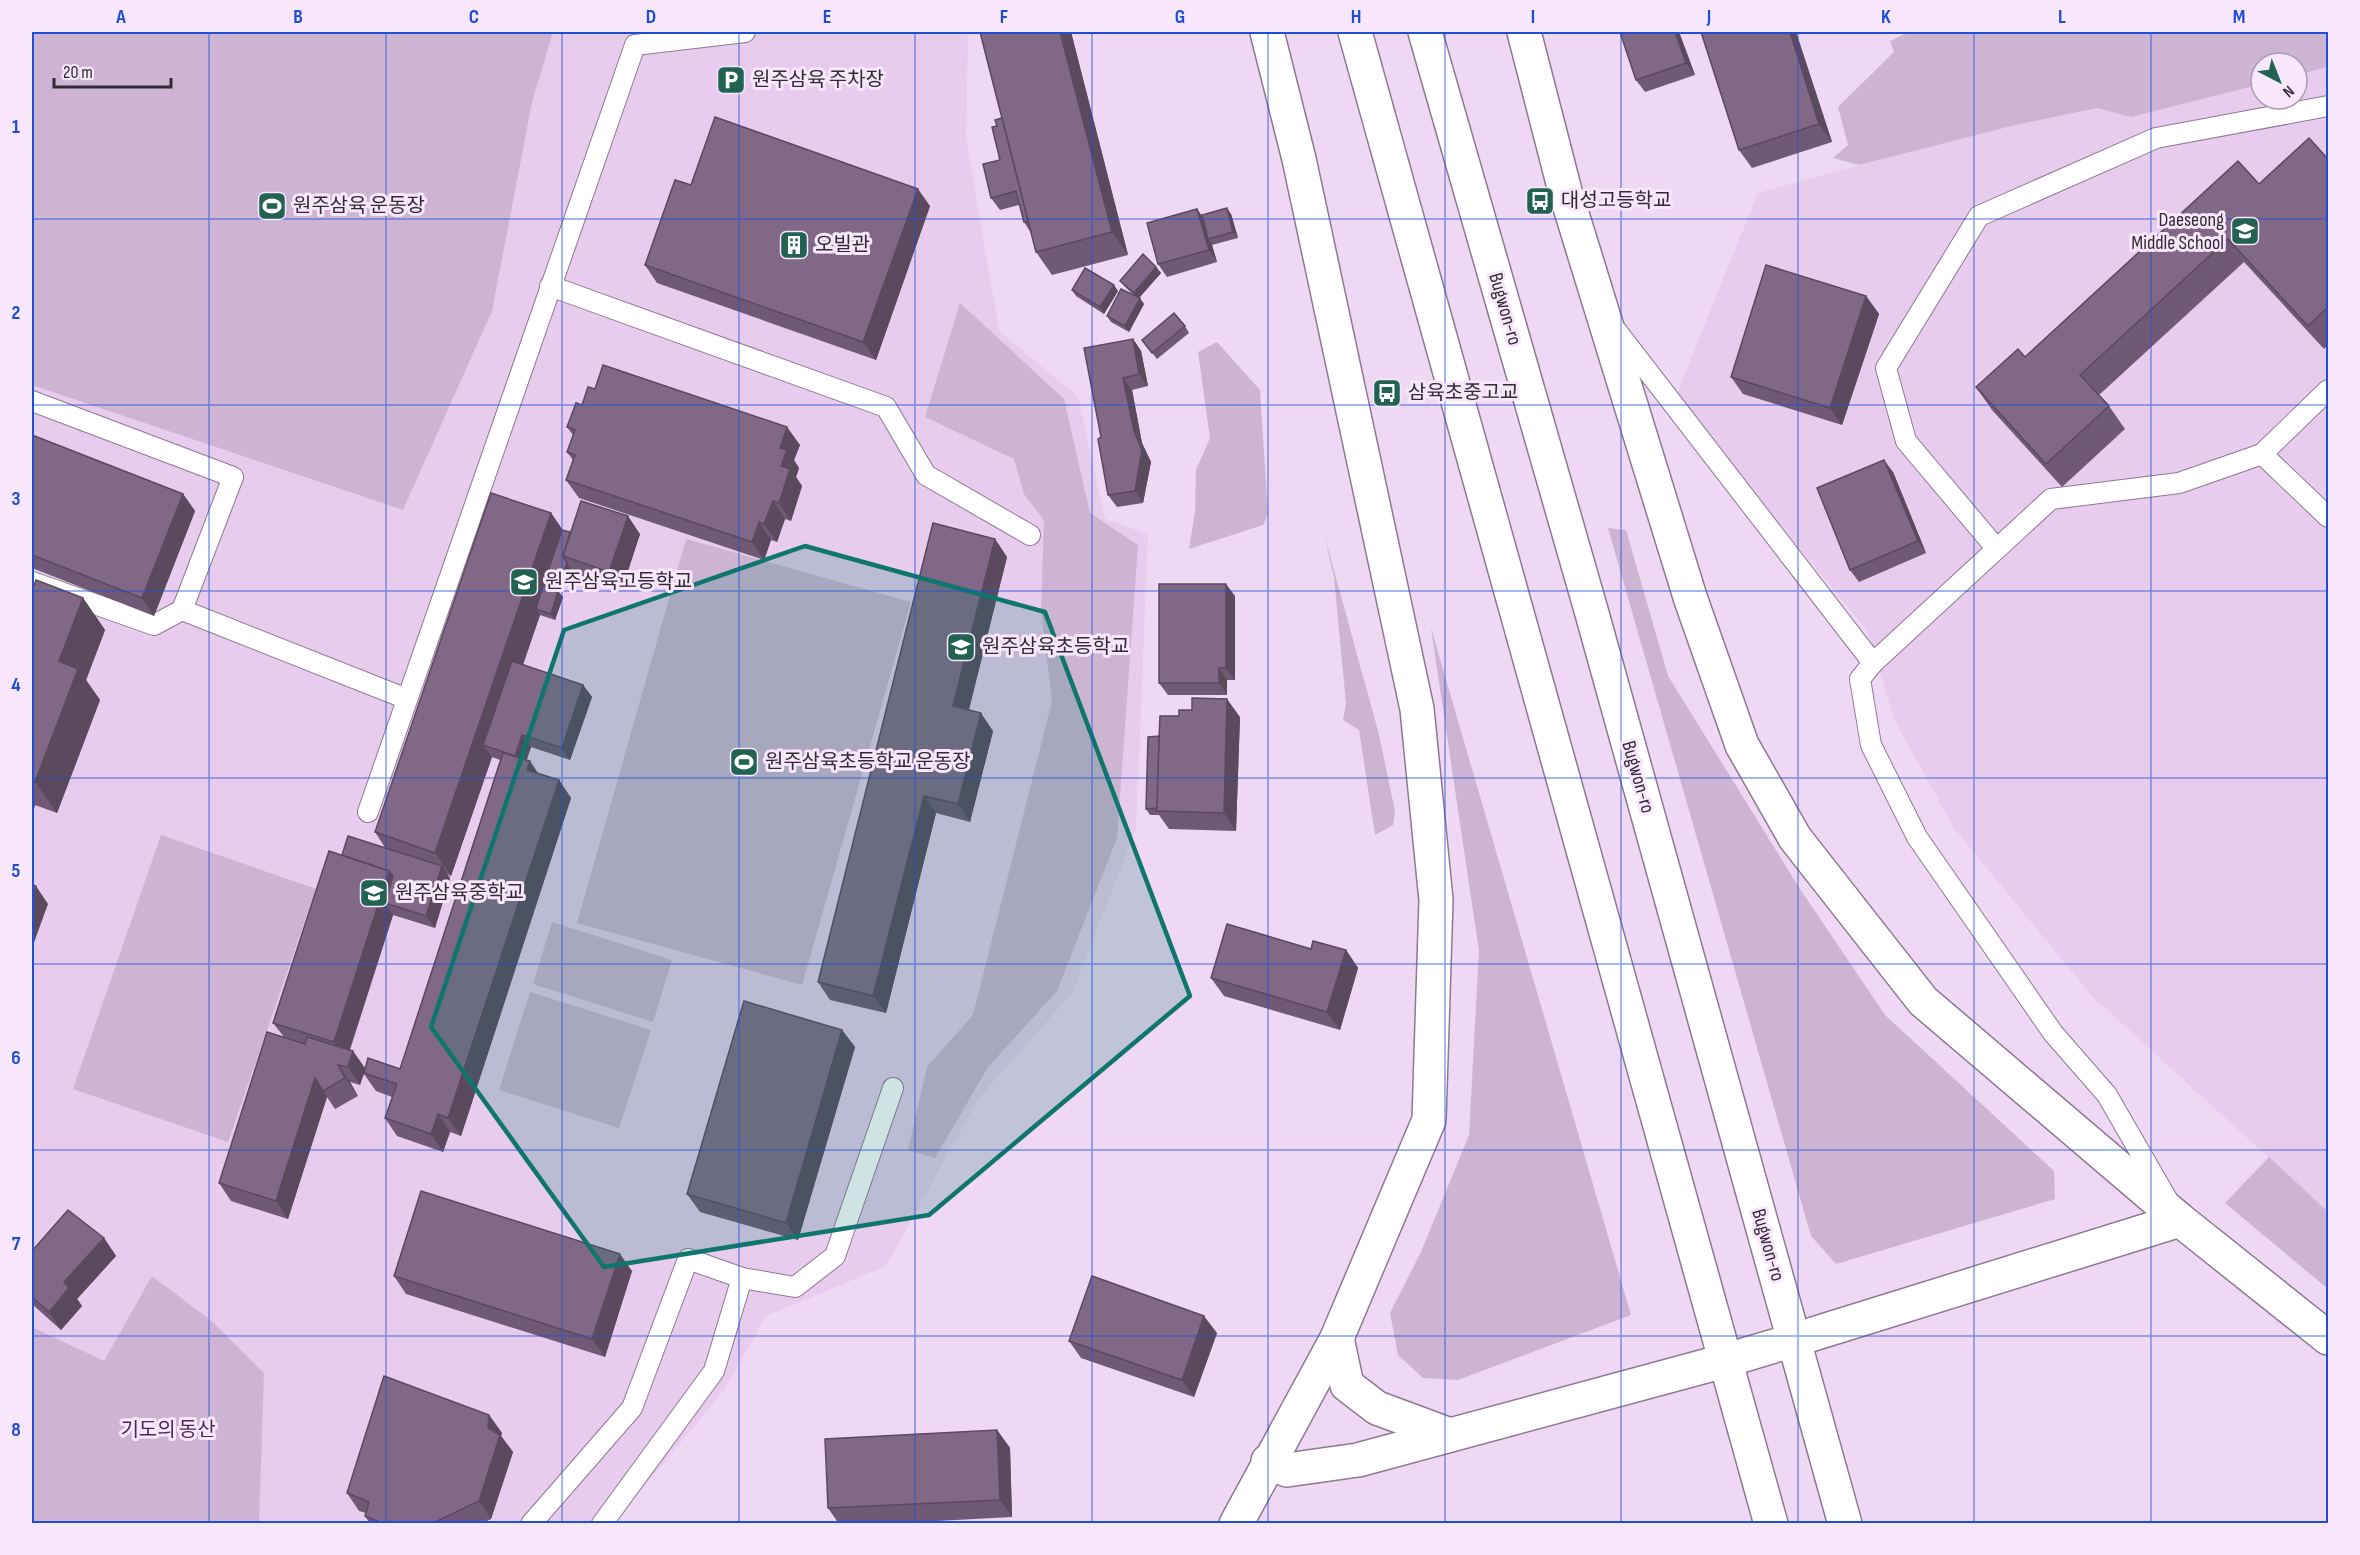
<svg xmlns="http://www.w3.org/2000/svg" width="2360" height="1555" viewBox="0 0 2360 1555" font-family="'Sofia Sans Condensed','Noto Sans KR',sans-serif">
<rect width="100%" height="100%" fill="#eed8f3"/>
<!-- built -->
<g fill="#e7cced" fill-rule="evenodd">
<path d="M32,32H968L966,136L999,331L1078,397L1105,519L1148,534L1136,829L1072,993L978,1099L886,1266L766,1316L724,1390L614,1523H32Z"/>
<path d="M2328,37V1212L2091,995L1954,828L1895,721L1867,630L1675,399L1758,193ZM2261,63H2297V99H2261Z"/>
</g>
<!-- green -->
<g fill="#cdb4d3">
<path d="M32,32H553L532,102L492,311L403,510L32,385Z"/>
<path d="M1909,32H2328V67L2297,75V63H2261V84L2131,117L2097,108L2015,125L1859,165L1833,158L1848,145L1838,107L1894,52L1890,41Z"/>
<path d="M960,303L1064,399L1090,513L1138,545L1117,838L1057,991L988,1067L935,1158L908,1150L927,1067L973,1015L1052,701L1041,610L1044,520L1024,494L1014,459L925,417Z"/>
<path d="M1217,342L1260,390L1268,514L1263,525L1189,549L1195,512L1196,470L1210,438L1198,352Z"/>
<path d="M1608,528L1626,530L1668,676L1800,889L1885,1015L2054,1171L2055,1199L1836,1264L1811,1236Z"/>
<path d="M1324,534L1378,731L1395,811L1393,825L1375,835L1359,730L1343,720L1346,704L1334,577Z"/>
<path d="M686,539L911,602L802,985L577,923Z"/>
<path d="M1431,628L1631,1315L1458,1380L1423,1378L1398,1355L1390,1313L1421,1252L1469,1135L1479,951Z"/>
<path d="M161,835L316,889L228,1142L73,1089Z"/>
<path d="M552,922L672,960L653,1022L533,984Z"/>
<path d="M530,992L651,1030L619,1128L499,1090Z"/>
<path d="M2269,1157L2328,1212V1289L2225,1203Z"/>
<path d="M152,1276L213,1322L264,1373L259,1523H32V1327L104,1361Z"/>
</g>
<g fill="none" stroke-linecap="round" stroke-linejoin="round">
<!-- lane casing -->
<g stroke="#8d7992" stroke-width="22">
<g id="lane">
<path d="M550,286L886,407L926,475L1030,535"/>
<path d="M1616,330L1873,663"/>
<path d="M32,401L233,477L182,610L154,625L32,582"/>
<path d="M2262,454L2328,517"/>
<path d="M1996,548L1906,441L1886,368L1979,216L2156,138L2328,106"/>
<path d="M182,610L407,699"/>
<path d="M368,812L635,45L745,32"/>
<path d="M2167,1199L2107,1095L2053,1033L1917,837L1871,745L1860,679L1873,663L2051,499L2179,483L2262,454L2328,390"/>
<path d="M531,1524L632,1408L688,1259L742,1278L795,1287L835,1256L893,1088"/>
<path d="M602,1524L714,1371L742,1278"/>
</g>
</g>
<!-- street casing -->
<g stroke="#8d7992" stroke-width="36">
<g id="street">
<path d="M1524,32L1565,191L1690,597L1742,745L1795,838L1923,1001L2180,1220L2328,1338"/>
<path d="M1337,1338L1347,1385L1377,1408L1450,1435"/>
<path d="M1794,1340L2180,1220"/>
<path d="M1268,1461L1287,1470L1358,1460L1724,1361"/>
<path d="M1236,1524L1337,1338L1429,1120L1436,900L1417,709L1299,159L1267,32"/>
</g>
</g>
<!-- secondary casing -->
<g stroke="#8d7992" stroke-width="36">
<g id="secondary">
<path d="M1355,32L1771,1524"/>
<path d="M1425,32L1591,610L1845,1524"/>
<path d="M1724,1361L1794,1340"/>
</g>
</g>
<!-- lane -->
<use href="#lane" stroke="#fff" stroke-width="20"/>
<!-- street -->
<use href="#street" stroke="#fff" stroke-width="33"/>
<!-- secondary -->
<use href="#secondary" stroke="#fff" stroke-width="33"/>
</g>
<!-- wall -->
<g fill="#705974" fill-rule="evenodd">
<path d="M980,32H1071L1128,255L1052,275L1036,252L1031,233L1024,222L1019,205L1000,210L991,198L1000,160L997,126L1002,118Z"/>
<path d="M1620,32H1679L1695,75L1645,92L1636,80Z"/>
<path d="M1701,32H1796L1832,142L1752,168L1739,150Z"/>
<path d="M2328,159V345L2324,349L2244,262L2099,395L2109,406L2125,429L2062,487L1992,410L1976,387L2025,357L2259,184Z"/>
<path d="M691,185L930,206L876,360L657,283L645,265Z"/>
<path d="M1231,214L1238,238L1212,245L1217,262L1167,277L1158,264L1202,215Z"/>
<path d="M1156,267L1161,273L1139,298L1144,304L1129,332L1111,322L1107,316L1135,296L1125,287L1120,281Z"/>
<path d="M1072,290L1118,291L1104,314L1076,296Z"/>
<path d="M1866,296L1879,314L1842,425L1743,394L1731,377Z"/>
<path d="M1185,326L1189,333L1157,359L1142,340Z"/>
<path d="M1133,339L1141,351L1148,386L1132,390L1142,443L1151,462L1143,503L1117,507L1108,495L1101,437Z"/>
<path d="M582,405L800,445L794,460L799,468L796,477L802,486L791,521L785,519L777,542L771,540L764,560L579,498L566,480L573,460L567,452L573,435L567,427Z"/>
<path d="M32,435L183,494L195,511L154,616L32,568Z"/>
<path d="M1893,472L1926,553L1859,582L1850,570Z"/>
<path d="M551,513L562,530L570,532L640,534L622,589L575,574L571,569L566,585L552,580L549,588L563,597L555,620L540,615L523,665L583,685L592,697L570,760L531,747L526,760L538,774L559,780L571,798L461,1136L450,1132L443,1152L397,1136L385,1118L392,1097L376,1091L364,1074L360,1085L350,1082L358,1096L335,1109L327,1097L288,1219L231,1201L219,1183L284,1037L273,1023L342,855L386,849L375,832ZM492,757L500,760L400,1069L365,1068L350,1050L393,915L435,928L450,878L447,874L451,876Z"/>
<path d="M995,539L1007,557L969,710L993,731L970,822L936,813L886,1013L830,1000L818,982Z"/>
<path d="M32,591L83,598L105,630L86,680L100,700L57,813L35,805L32,814Z"/>
<path d="M1235,596V680H1227V695H1168L1159,683Z"/>
<path d="M1179,716L1240,717L1236,831L1169,829L1159,815H1150L1146,809L1159,736Z"/>
<path d="M1311,949L1346,950L1358,968L1340,1030L1224,996L1211,978Z"/>
<path d="M842,1030L855,1047L798,1240L700,1212L687,1194Z"/>
<path d="M104,1238L116,1256L77,1299L82,1306L61,1330L32,1304V1251Z"/>
<path d="M632,1271L605,1357L406,1294L394,1276Z"/>
<path d="M1217,1333L1194,1397L1081,1358L1069,1341Z"/>
<path d="M489,1415L502,1433L501,1436L513,1452L491,1519L481,1524H370L365,1516L366,1513L359,1511L347,1493Z"/>
<path d="M997,1430L1010,1448L1012,1517L881,1524H839L828,1508Z"/>
</g>
<!-- shaded-wall -->
<g fill="#5b495e">
<path d="M1060,32H1071L1128,255L1112,232Z"/>
<path d="M1675,32H1679L1695,75L1686,63Z"/>
<path d="M1790,32H1796L1832,142L1819,124Z"/>
<path d="M918,189L930,206L876,360L863,342Z"/>
<path d="M1227,208L1231,214L1238,238L1233,232Z"/>
<path d="M1197,209L1206,221L1208,239L1212,245L1217,262L1209,250Z"/>
<path d="M1156,267L1161,273L1138,299L1134,293Z"/>
<path d="M1114,285L1118,291L1104,314L1100,307Z"/>
<path d="M1866,296L1879,314L1842,425L1830,408Z"/>
<path d="M1140,298L1144,304L1129,332L1125,326Z"/>
<path d="M1133,339L1141,351L1148,386L1139,374Z"/>
<path d="M1123,378L1132,390L1142,443L1151,462L1143,503L1135,491Z"/>
<path d="M787,427L800,445L794,460L799,468L796,477L802,486L791,521L779,503L780,448Z"/>
<path d="M1884,460L1893,472L1926,553L1918,541Z"/>
<path d="M183,494L195,511L154,616L142,598Z"/>
<path d="M773,501L785,519L777,542L764,524Z"/>
<path d="M551,513L567,536L547,574L552,580L541,611L536,609L540,615L494,748L483,745L492,757L451,876L435,853Z"/>
<path d="M628,516L640,534L622,589L609,572Z"/>
<path d="M759,522L771,540L764,560L752,542Z"/>
<path d="M995,539L1007,557L965,724L953,706Z"/>
<path d="M567,563L571,569L566,585L562,578Z"/>
<path d="M1226,584L1235,596V680L1226,668Z"/>
<path d="M558,591L563,597L555,620L551,614Z"/>
<path d="M83,598L105,630L86,680L100,700L57,813L35,782L59,661Z"/>
<path d="M1219,668L1227,680V695L1219,683Z"/>
<path d="M583,685L592,697L570,760L562,748Z"/>
<path d="M1227,699L1240,717L1236,831L1224,813Z"/>
<path d="M981,713L993,731L970,822L958,804Z"/>
<path d="M522,735L531,747L524,768L515,756Z"/>
<path d="M530,761L542,779L527,770Z"/>
<path d="M559,780L571,798L461,1136L448,1118Z"/>
<path d="M924,796L936,813L886,1013L873,996Z"/>
<path d="M32,801L35,805L32,814Z"/>
<path d="M442,866L450,878L435,928L426,916Z"/>
<path d="M389,871L402,888L385,903L393,915L346,1060L334,1042Z"/>
<path d="M36,886L48,904L32,948V898Z"/>
<path d="M1346,950L1358,968L1340,1030L1327,1012Z"/>
<path d="M842,1030L855,1047L798,1240L786,1223Z"/>
<path d="M353,1051L365,1068L360,1085L348,1067Z"/>
<path d="M338,1065L350,1082L358,1096L345,1078Z"/>
<path d="M315,1078L327,1097L288,1219L276,1201Z"/>
<path d="M438,1114L450,1132L443,1152L431,1134Z"/>
<path d="M104,1238L116,1256L77,1299L82,1306L61,1330L49,1312L64,1282Z"/>
<path d="M620,1254L632,1271L605,1357L592,1339Z"/>
<path d="M1204,1316L1217,1333L1194,1397L1182,1380Z"/>
<path d="M489,1415L502,1433L501,1436L513,1452L491,1519L479,1501Z"/>
<path d="M997,1430L1010,1448L1012,1517L1000,1500Z"/>
</g>
<!-- building -->
<g fill="#826887" stroke="#5b495e" stroke-width="1.5">
<path d="M980,32H1060L1112,232L1036,252Z"/>
<path d="M1620,32H1675L1686,63L1636,80Z"/>
<path d="M1701,32H1790L1819,124L1739,150Z"/>
<path d="M715,117L918,189L863,342L645,265L675,180L691,185Z"/>
<path d="M1002,118L1028,221L1024,222L1016,191L991,198L983,164L1000,160L992,127L997,126L995,120Z"/>
<path d="M2309,138L2328,159V307L2308,326L2228,239L2080,375L2109,406L2046,464L1976,387L2018,349L2025,357L2238,161L2259,184Z"/>
<path d="M1227,208L1233,232L1208,239L1202,215Z"/>
<path d="M1197,209L1209,250L1158,264L1147,223Z"/>
<path d="M1143,254L1156,267L1134,293L1120,281Z"/>
<path d="M1766,265L1866,296L1830,408L1731,377Z"/>
<path d="M1085,268L1114,285L1100,307L1072,290Z"/>
<path d="M1121,289L1140,298L1125,326L1107,316Z"/>
<path d="M1174,313L1185,326L1152,353L1142,340Z"/>
<path d="M1133,339L1139,374L1123,378L1134,431L1142,450L1135,491L1108,495L1098,439L1101,437L1084,348Z"/>
<path d="M603,365L787,427L780,448L787,450L781,466L790,469L779,503L773,501L764,524L759,522L752,542L566,480L575,455L567,452L575,430L567,427L576,403L582,405L588,387L595,389Z"/>
<path d="M32,435L183,494L142,598L32,555Z"/>
<path d="M1884,460L1918,541L1850,570L1817,488Z"/>
<path d="M491,493L551,513L435,853L375,832Z"/>
<path d="M581,501L628,516L609,572L563,556Z"/>
<path d="M933,523L995,539L953,706L981,713L958,804L924,796L873,996L818,982Z"/>
<path d="M562,530L570,532L563,556L567,563L562,578L547,574Z"/>
<path d="M36,580L83,598L59,661L78,669L35,782L32,780V591Z"/>
<path d="M1159,584H1226V668H1219V683H1159Z"/>
<path d="M543,586L558,591L551,614L536,609Z"/>
<path d="M512,661L583,685L562,748L522,735L515,756L483,745Z"/>
<path d="M1192,698L1227,699L1224,813L1156,811L1160,716H1179V710H1192Z"/>
<path d="M1159,736L1157,808L1146,809L1148,737Z"/>
<path d="M503,753L530,761L527,770L559,780L448,1118L438,1114L431,1134L385,1118L397,1084L364,1073L368,1058L400,1069Z"/>
<path d="M348,836L442,866L426,916L385,903L393,876L389,871L342,855Z"/>
<path d="M329,851L389,871L334,1042L273,1023Z"/>
<path d="M32,885L36,886L32,898Z"/>
<path d="M1227,924L1311,949L1313,941L1346,950L1327,1012L1211,978Z"/>
<path d="M744,1001L842,1030L786,1223L687,1194Z"/>
<path d="M267,1032L305,1044L307,1037L353,1051L348,1067L338,1065L345,1078L323,1091L315,1078L276,1201L219,1183Z"/>
<path d="M421,1191L620,1254L592,1339L394,1276Z"/>
<path d="M68,1210L104,1238L64,1282L69,1288L49,1312L32,1297V1251Z"/>
<path d="M1092,1276L1204,1316L1182,1380L1069,1341Z"/>
<path d="M384,1376L489,1415L488,1428L500,1435L479,1501L431,1524H384L365,1516L369,1502L347,1493Z"/>
<path d="M997,1430L1000,1500L828,1508L825,1439Z"/>
</g>
<!-- marked area -->
<path fill="#0f766e" fill-opacity="0.2" stroke="#0f766e" stroke-width="4.5" stroke-linejoin="round" d="M805,546L1045,612L1190,996L929,1215L604,1267L431,1027L564,630Z"/>
<!-- grid -->
<path fill="none" stroke="#1d4ed8" stroke-width="1.5" stroke-opacity="0.55" d="M209,32V1524M386,32V1524M562,32V1524M739,32V1524M915,32V1524M1092,32V1524M1268,32V1524M1445,32V1524M1621,32V1524M1798,32V1524M1974,32V1524M2151,32V1524M32,219H2328M32,405H2328M32,591H2328M32,778H2328M32,964H2328M32,1150H2328M32,1336H2328"/>
<!-- icons -->
<defs>
<g id="parking-square" transform="scale(1.5)"><rect x="-9" y="-9" width="18" height="18" rx="4" fill="#226250" stroke="#f8e6fc"/><path d="M-3.5-5.5H1a3.5 3.5 0 0 1 0 7H-1V5.5H-3.5ZM-1-3.4V-.6H.8a1.4 1.4 0 0 0 0-2.8Z" fill="#fff"/></g>
<g id="bus-square" transform="scale(1.5)"><rect x="-9" y="-9" width="18" height="18" rx="4" fill="#226250" stroke="#f8e6fc"/><path d="M-5-6H5V4H4V6H2V4H-2V6H-4V4H-5ZM-3.5-4V0h7V-4ZM-3.5 1.2v1.5H-2V1.2ZM2 1.2v1.5H3.5V1.2Z" fill="#fff"/></g>
<g id="stadium-square" transform="scale(1.5)"><rect x="-9" y="-9" width="18" height="18" rx="4" fill="#226250" stroke="#f8e6fc"/><path d="M0-5a6.5 5 0 1 0 0 10a6.5 5 0 1 0 0-10ZM-3.5-1.8h7v3.6h-7Z" fill="#fff"/></g>
<g id="school-square" transform="scale(1.5)"><rect x="-9" y="-9" width="18" height="18" rx="4" fill="#226250" stroke="#f8e6fc"/><path d="M0-5L7-2L0 1L-7-2ZM-4 1L0 2.5L4 1V4Q0 6-4 4Z" fill="#fff"/></g>
<g id="building-square" transform="scale(1.5)"><rect x="-9" y="-9" width="18" height="18" rx="4" fill="#226250" stroke="#f8e6fc"/><path d="M-4-6H4V6H1V3H-1V6H-4ZM-2.5-4.3h1.7v1.8h-1.7ZM.8-4.3h1.7v1.8H.8ZM-2.5-1h1.7V.8h-1.7ZM.8-1h1.7V.8H.8Z" fill="#fff"/></g>
</defs>
<g fill-rule="evenodd">
<use href="#parking-square" x="731" y="80"/>
<use href="#bus-square" x="1540" y="201"/>
<use href="#stadium-square" x="272" y="206"/>
<use href="#school-square" x="2245" y="231"/>
<use href="#building-square" x="794" y="245"/>
<use href="#bus-square" x="1387" y="393"/>
<use href="#school-square" x="524" y="582"/>
<use href="#school-square" x="961" y="647"/>
<use href="#stadium-square" x="744" y="762"/>
<use href="#school-square" x="374" y="893"/>
</g>
<g text-anchor="middle" dominant-baseline="central" stroke-width="6" stroke-linejoin="round" paint-order="stroke">
<!-- poi labels -->
<g font-size="20" fill="#322a34" stroke="#f8e6fc" text-anchor="start">
<text x="752" y="80">원주삼육 주차장</text>
<text x="1561" y="201">대성고등학교</text>
<text x="293" y="206">원주삼육 운동장</text>
<text x="2224" y="220" text-anchor="end">Daeseong<tspan x="2224" dy="23">Middle School</tspan></text>
<text x="815" y="245">오빌관</text>
<text x="1408" y="393">삼육초중고교</text>
<text x="545" y="582">원주삼육고등학교</text>
<text x="982" y="647">원주삼육초등학교</text>
<text x="765" y="762">원주삼육초등학교 운동장</text>
<text x="395" y="893">원주삼육중학교</text>
</g>
<!-- street labels -->
<g font-size="20" fill="#322a34" stroke="#f8e6fc">
<text transform="translate(1505 309) rotate(74)">Bugwon-ro</text>
<text transform="translate(1638 777) rotate(74)">Bugwon-ro</text>
<text transform="translate(1768 1245) rotate(74)">Bugwon-ro</text>
</g>
<!-- park labels -->
<g font-size="20" fill="#4c2854" stroke="#f8e6fc">
<text x="168" y="1430">기도의 동산</text>
</g>
</g>
<!-- border -->
<rect width="2360" height="1555" fill="none" stroke="#f8e6fc" stroke-width="66"/>
<!-- north arrow -->
<g transform="translate(2279 81) rotate(138)"><circle r="28" fill="#f8e6fc" stroke="#a99bac" stroke-width="1.5"/>
<path d="M0-4.5L10 22L0 15L-10 22Z" fill="#226250"/>
<text y="-9" font-size="16" font-weight="bold" text-anchor="middle" fill="#322a34">N</text>
</g>
<!-- scale -->
<path d="M54 78v9h117v-9" fill="none" stroke="#322a34" stroke-width="3"/>
<text x="63" y="78" font-size="18" fill="#322a34" stroke="#f8e6fc" stroke-width="4.5" paint-order="stroke">20 m</text>
<rect x="33" y="33" width="2294" height="1489" fill="none" stroke="#1d4ed8" stroke-width="2"/>
<g font-size="20" text-anchor="middle" font-weight="bold" fill="#1d4ed8">
<text x="121" y="23">A</text>
<text x="298" y="23">B</text>
<text x="474" y="23">C</text>
<text x="651" y="23">D</text>
<text x="827" y="23">E</text>
<text x="1004" y="23">F</text>
<text x="1180" y="23">G</text>
<text x="1356" y="23">H</text>
<text x="1533" y="23">I</text>
<text x="1709" y="23">J</text>
<text x="1886" y="23">K</text>
<text x="2062" y="23">L</text>
<text x="2239" y="23">M</text>
<text x="16" y="133">1</text>
<text x="16" y="319">2</text>
<text x="16" y="505">3</text>
<text x="16" y="691">4</text>
<text x="16" y="877">5</text>
<text x="16" y="1064">6</text>
<text x="16" y="1250">7</text>
<text x="16" y="1436">8</text>
</g>
</svg>
